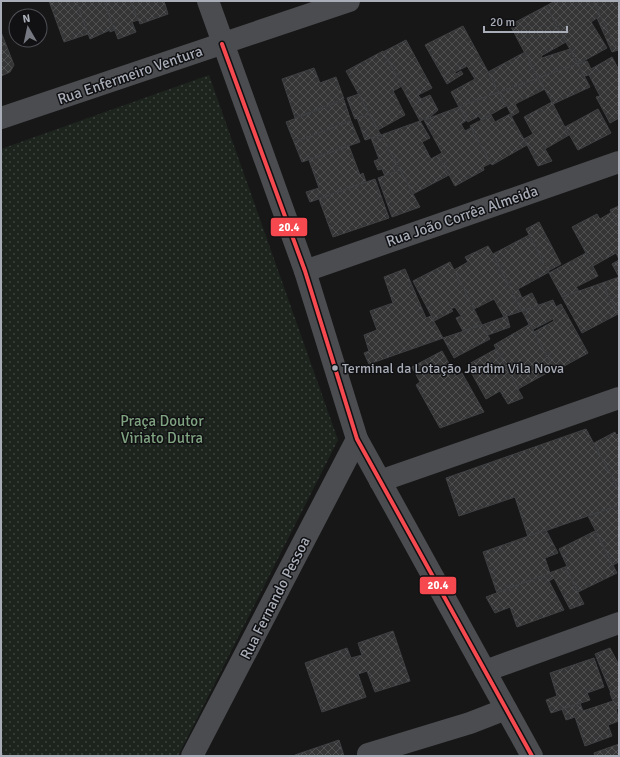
<svg xmlns="http://www.w3.org/2000/svg" width="620" height="757" viewBox="0 0 620 757" font-family="Signika,sans-serif">
<defs>
<pattern id="park-dots" width="8" height="8" patternUnits="userSpaceOnUse"><rect width="8" height="8" fill="#1d241e"/><path d="M2 2h.1M6 6h.1" fill="none" stroke="#3b413d" stroke-width="1.8" stroke-linecap="round"/></pattern>
<pattern id="building-cross-hatch" width="8" height="8" patternUnits="userSpaceOnUse"><rect width="8" height="8" fill="#353536"/><path d="M0 0l8 8M0 8l8-8" fill="none" stroke="#4f5051"/></pattern>
</defs>
<rect width="100%" height="100%" fill="#171717"/>
<!-- park -->
<path fill="url(#park-dots)" d="M209,75L338,440L178,756H1V149Z"/>
<!-- building -->
<g fill="url(#building-cross-hatch)" stroke="#3f4043">
<path d="M49,1H76L88,34L64,42Z"/>
<path d="M76,1H104L115,30L110,32V30L90,39Z"/>
<path d="M104,1H131L138,20L132,22L136,32L118,39Z"/>
<path d="M131,1H164L168,14L140,24Z"/>
<path d="M555,1H593L618,50L612,52L597,18L591,22L607,48L578,64L546,6Z"/>
<path d="M593,1H619V49L618,50Z"/>
<path d="M546,6L566,42L541,56L542,58L570,49L578,64L538,78L510,25Z"/>
<path d="M463,26L499,92L459,107L451,92L475,79L467,66L455,72L456,74L461,71L463,74L447,84L425,45Z"/>
<path d="M1,32L14,65L10,72L1,76Z"/>
<path d="M406,40L432,88L418,95L421,99L430,95L438,110L430,117L420,121L383,52Z"/>
<path d="M383,51L402,86L393,91L405,115L378,130L346,71Z"/>
<path d="M525,52L538,78L499,92L488,72Z"/>
<path d="M612,57L619,70V118L610,123L596,97L600,96L589,75L585,76L578,64L587,61L591,69Z"/>
<path d="M578,64L590,87L553,104L538,78Z"/>
<path d="M314,68L320,83L336,77L344,99L295,118L282,79Z"/>
<path d="M538,78L545,89L515,104L519,112L512,116L499,92Z"/>
<path d="M499,92L506,106L481,120L479,116L468,122L459,107Z"/>
<path d="M359,94L369,114L355,119L347,98Z"/>
<path d="M344,100L351,121L294,142L286,122Z"/>
<path d="M552,102L569,135L545,149L552,161L538,166L524,139L533,134L524,117Z"/>
<path d="M459,107L467,120L461,124L465,131L471,128L491,163L483,167L484,170L455,186L438,155L442,153L424,120Z"/>
<path d="M598,109L611,133L578,150L565,127Z"/>
<path d="M369,114L381,135L365,140L357,118Z"/>
<path d="M510,114L527,145L492,165L470,126L491,115L495,122Z"/>
<path d="M351,121L360,142L302,162L294,142Z"/>
<path d="M420,121L430,138L422,142L431,159L438,155L449,175L413,194L381,135Z"/>
<path d="M381,135L400,170L385,176L382,169L378,170L374,161L379,159L371,138Z"/>
<path d="M349,146L360,175L363,173L366,182L310,202L306,192L319,188L309,160Z"/>
<path d="M400,170L420,207L392,217L378,178Z"/>
<path d="M375,179L389,218L333,237L319,199Z"/>
<path d="M619,206V226L610,210Z"/>
<path d="M612,212L619,226V259L616,253L593,266L572,227L597,214L600,219Z"/>
<path d="M539,222L561,264L548,271L526,229Z"/>
<path d="M529,235L549,272L518,289L522,298L532,293L538,305L522,311L493,254Z"/>
<path d="M488,246L493,254L522,311L504,317L494,299L474,309L454,270L468,262L465,257Z"/>
<path d="M586,253L598,276L576,287L579,291L562,297L549,273Z"/>
<path d="M619,260V277L612,264Z"/>
<path d="M450,262L482,325L463,331L456,318L461,316L455,307L451,309L453,311L434,321L413,281Z"/>
<path d="M405,269L426,318L431,316L443,338L369,364L364,353L369,351L364,335L377,330L370,311L393,303L384,277Z"/>
<path d="M619,277V315L602,283Z"/>
<path d="M602,283L618,314L582,333L562,297Z"/>
<path d="M553,300L556,307L561,304L588,353L555,371L534,332L554,321L553,319L532,330L522,311Z"/>
<path d="M507,316L510,327L488,335L482,325Z"/>
<path d="M530,324L554,369L518,389L494,345Z"/>
<path d="M482,325L490,339L454,358L443,338Z"/>
<path d="M496,349L518,389L523,398L508,404L500,391L486,399L467,365Z"/>
<path d="M442,351L456,376L462,373L484,412L440,428L416,385L420,382L412,367Z"/>
<path d="M586,429L619,490V505L528,537L515,497L459,516L446,478Z"/>
<path d="M615,432L616,435L619,434V490L594,443Z"/>
<path d="M619,505V535L617,536L619,540V562L613,565L588,516Z"/>
<path d="M546,530L558,553L545,558L550,573L497,593L483,552Z"/>
<path d="M595,531L617,573L578,592L565,567L567,566L559,549Z"/>
<path d="M565,567L584,604L570,609L554,578L549,581L564,610L517,627L510,607L495,613L486,597Z"/>
<path d="M393,631L410,681L375,692L367,671L358,674L366,697L322,712L305,663L347,648L351,658L362,655L358,643Z"/>
<path d="M610,648L619,665V690L611,693L595,654Z"/>
<path d="M594,658L604,687L587,693L590,700L551,713L546,700L557,696L550,673Z"/>
<path d="M619,690V708L616,709L619,721L608,725L612,736L585,746L575,717L566,720L562,709L580,703L583,711L613,701L610,693Z"/>
<path d="M339,740L344,756H295V755Z"/>
<path d="M619,744V756H595L594,753Z"/>
</g>
<g fill="none" stroke-linecap="round" stroke-linejoin="round">
<!-- minor -->
<g stroke="#4b4c50" stroke-width="22">
<path d="M208,1L305,271L357,439L532,756"/>
<path d="M1,118L349,1"/>
<path d="M305,271L619,162"/>
<path d="M380,481L619,398"/>
<path d="M485,671L619,623"/>
<path d="M368,754L470,723L506,709"/>
<path d="M192,756L357,439"/>
</g>
<!-- bus-1 casing -->
<g stroke="#111113" stroke-width="7">
<path id="bus-1" d="M222,44L305,271L357,439L532,756"/>
</g>
<!-- bus-1 -->
<use href="#bus-1" stroke="#f5494f" stroke-width="4"/>
</g>
<!-- markers -->
<circle fill="#a8adb8" stroke="#111113" stroke-width="1.5" cx="335" cy="368" r="3.5"/>
<g text-anchor="middle" dominant-baseline="central" stroke-width="3" stroke-linejoin="round" paint-order="stroke">
<!-- bus labels -->
<g font-size="14" fill="#a8adb8" stroke="#111113" text-anchor="start">
<text x="342" y="368">Terminal da Lotação Jardim Vila Nova</text>
</g>
<!-- street labels -->
<g font-size="15" fill="#a8adb8" stroke="#111113">
<text transform="translate(130 75) rotate(-19)">Rua Enfermeiro Ventura</text>
<text transform="translate(462 216) rotate(-19)">Rua João Corrêa Almeida</text>
<text transform="translate(275 598) rotate(-63)">Rua Fernando Pessoa</text>
</g>
<!-- park labels -->
<g font-size="15" fill="#7fa381" stroke="#111113">
<text x="162" y="421">Praça Doutor<tspan x="162" dy="17">Viriato Dutra</tspan></text>
</g>
</g>
<g stroke="#111113" stroke-width="1.5">
<rect x="270" y="217" width="38" height="20" rx="4" fill="#f5494f"/>
<rect x="419" y="576" width="38" height="19" rx="4" fill="#f5494f"/>
</g>
<g font-size="11" text-anchor="middle" font-weight="bold" fill="#fff">
<text x="289" y="231">20.4</text>
<text x="438" y="589">20.4</text>
</g>
<!-- border -->
<rect width="620" height="757" fill="none" stroke="#a8adb8" stroke-width="4"/>
<!-- north arrow -->
<g transform="translate(28 28) rotate(351)"><circle r="19" fill="#111113" stroke="#4d4f55"/>
<path d="M0-3L7 15L0 10L-7 15Z" fill="#757880"/>
<text y="-6" font-size="11" font-weight="bold" text-anchor="middle" fill="#a8adb8">N</text>
</g>
<!-- scale -->
<path d="M484 26v6h83v-6" fill="none" stroke="#a8adb8" stroke-width="2"/>
<text x="490" y="26" font-size="12" fill="#a8adb8" stroke="#111113" stroke-width="3" paint-order="stroke">20 m</text>
</svg>
